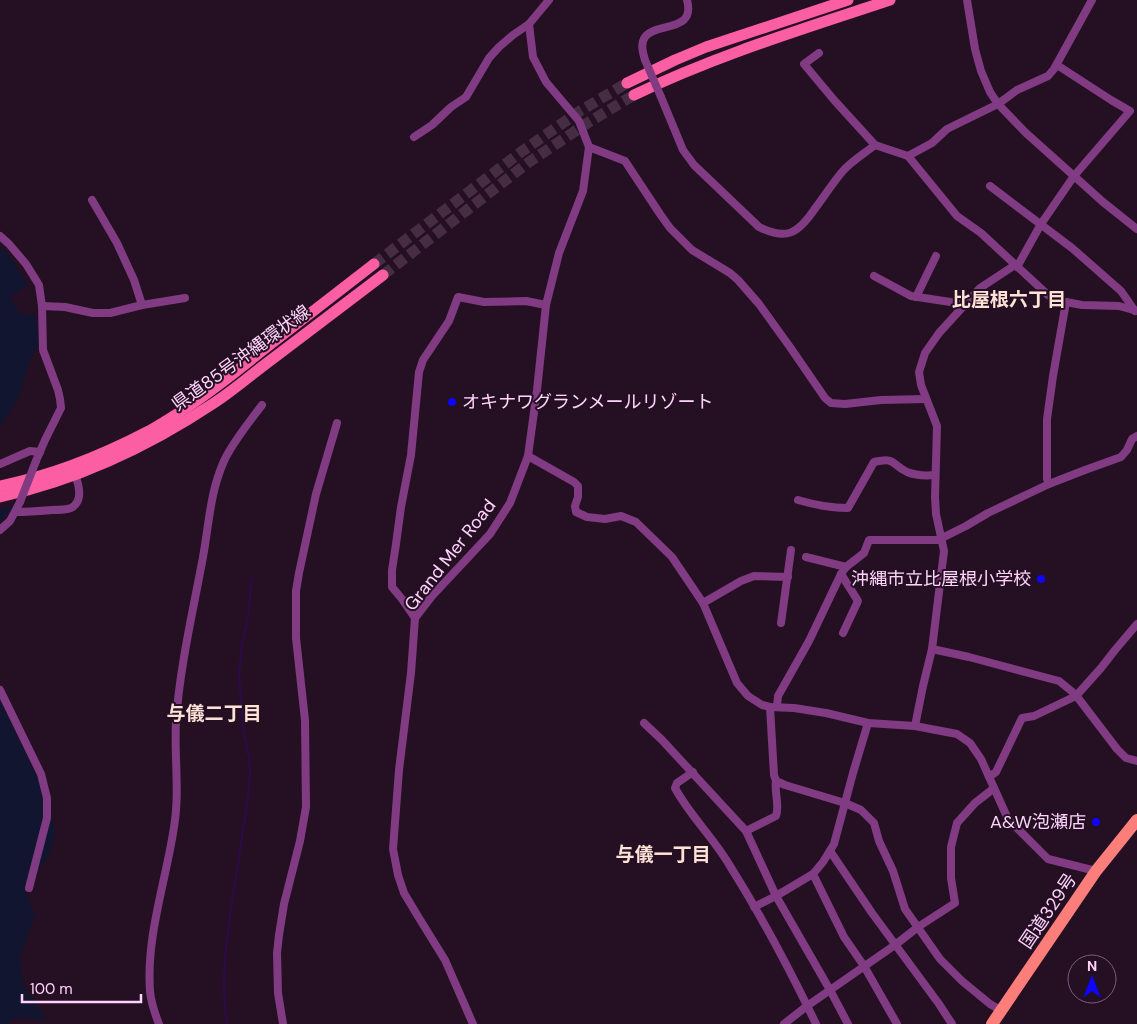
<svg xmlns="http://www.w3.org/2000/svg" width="1137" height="1024" viewBox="0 0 1137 1024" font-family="'DM Sans','Noto Sans JP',sans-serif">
<rect width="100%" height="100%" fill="#250f23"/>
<!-- green -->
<g fill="#12152f">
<path d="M0,246L9,255L28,284L10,298L20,314L36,315L39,343L28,366L19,397L0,427Z"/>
<path d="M14,506L0,522V509Z"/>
<path d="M0,700L36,775L51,810L55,834L48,858L24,887L35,914L20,957L23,985L47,1021L16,1017L9,1022L8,1024H0Z"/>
</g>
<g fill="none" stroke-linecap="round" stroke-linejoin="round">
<!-- stream -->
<path stroke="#2b0b42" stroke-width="2.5" d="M227,1024C220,981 227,937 233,895C238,862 243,829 248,797L250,776L249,758L243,726L239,674L242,645L248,617L252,578"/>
<!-- primary-tunnel -->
<g stroke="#462d44" stroke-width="11" stroke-dasharray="11 5.5" stroke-linecap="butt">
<path d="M374,264L521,152L580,111L627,83"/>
<path d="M383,275L529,162L589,122L634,95"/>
</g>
<!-- minor -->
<g stroke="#813b83" stroke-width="8">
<path d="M967,0L975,49L981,71L990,92L998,104L1026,133L1103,202L1137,229"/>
<path d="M819,53L804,64L834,100L875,145L908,156L957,216L981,233L1048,295L1058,301L1066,302L1082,305L1119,306L1137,311"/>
<path d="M645,60C643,53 640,44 645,37C656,22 696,33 687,0"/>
<path d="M661,97L683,150L694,165L759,227C787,241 798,233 814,210C823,198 832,184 842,172C850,162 865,153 875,145"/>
<path d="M414,137L432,125L451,107L466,97L489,58L499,47L513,35L529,24"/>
<path d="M589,147L625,161L660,214L670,228L692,250L730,273L738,280L759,304L790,347L825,398L831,403L845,404L881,400L926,399"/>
<path d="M908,156L932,143L947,129L998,104L1017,90L1048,76L1054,69L1092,0"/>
<path d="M990,186L1072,248L1121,291L1135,311"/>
<path d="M92,200L117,243L134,280L142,305"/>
<path d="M0,236L9,244L26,264L39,285L42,306L43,350L58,390L60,399L61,408L45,440L36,461"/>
<path d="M1017,267L1041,224L1074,176L1130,111L1111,100L1057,65"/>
<path d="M874,276L911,296L957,303L963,307"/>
<path d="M916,297L936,256"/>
<path d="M42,306L65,307L93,313H110L142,305L185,298"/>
<path d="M528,456L574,482L578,486V497L575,506L576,512L587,517L605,519L621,516L636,522L672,557L703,603L737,683L748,696L762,705L770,707L794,708L826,713L868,723L915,726L957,734L970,743L981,759L1008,819L1048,859L1096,871"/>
<path d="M0,464L30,451L40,452"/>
<path d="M1049,484L1047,479V419L1053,376L1066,302"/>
<path d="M798,500C815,505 831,508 848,508L874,462C897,457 890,464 907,472C917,476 925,476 935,475"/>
<path d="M16,512C28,512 40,511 52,510C57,510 66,510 71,508C84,501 79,485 75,475"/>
<path d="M0,530L10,521L20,502"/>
<path d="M806,557L846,567"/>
<path d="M841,574L858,601L843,633"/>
<path d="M703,603L741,581L754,576L788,577"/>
<path d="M415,618L402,599L392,587V570L396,544L401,507L411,455L419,372L423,360L449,321L458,297L484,302L526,301L546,305"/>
<path d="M781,623L791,550"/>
<path d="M932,649L969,657L1059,681L1075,694L1117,749L1126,758L1137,761"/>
<path d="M0,690L41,774L47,798V818L29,888"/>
<path d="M770,707L774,775L776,781L785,785L845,803L861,810L874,823L879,841L893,871L905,909L940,959L962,981L990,1004L1002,1011"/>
<path d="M777,707L778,696L809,641L841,574L846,567L864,553L869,540H938L966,526L988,513L1049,484L1085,470L1121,457L1127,450L1132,439L1137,436"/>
<path d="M644,723L662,740L746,831L776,896L830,990L848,1024"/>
<path d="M915,726L923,686L932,649L944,551L936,514L935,497L937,426L921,385L919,372L925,353L939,333L980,288L1015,265"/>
<path d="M693,772L677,783L675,788C690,816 714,838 730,866C762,917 790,970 816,1024"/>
<path d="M989,777L996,772L1022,718L1034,716L1076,696L1101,668L1115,650L1137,624"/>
<path d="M746,831L776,816C780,805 774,792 776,781"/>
<path d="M830,851L872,913L939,1004L952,1024"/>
<path d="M813,874L844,937L864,966L897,1024"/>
<path d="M754,907L776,896L813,874L823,862L834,844L853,773L868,723"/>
<path d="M159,1024C155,1014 151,1003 150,991C146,936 166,881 174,827C180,792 174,756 176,721C180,666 193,611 203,557C209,524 210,492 224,461C232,443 250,421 262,405"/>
<path d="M283,1024L278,993L277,953L279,935L284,904L300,841L306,807L305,720L296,638V591L299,573L316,494L337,423"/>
<path d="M473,1024L445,960L419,918L404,893L398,875L393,849L399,770L411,673L415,618L432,596L490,534L510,503L528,456L537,390L546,305L559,253L583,191L589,147L579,121L546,82L533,57L529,24L549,0"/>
<path d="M784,1024L807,1006L895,945L918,927L955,903L951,878V847L957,823L975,803L993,789"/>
</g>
<!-- primary -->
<g stroke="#fc5ea3" stroke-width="11">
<path d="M627,83L675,60L706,47L848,0"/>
<path d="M634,95C717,55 803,29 890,0"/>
<path d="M0,486C51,476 103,455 149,431C190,408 227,379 263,350C300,321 337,293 374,264"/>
<path d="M0,497C77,480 148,447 214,403C234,390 252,374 271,360C308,332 346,303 383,275"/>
</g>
<!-- trunk -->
<path stroke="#fc7e7a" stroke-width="12" d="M992,1024L1096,871L1137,820"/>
<!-- minor-bridge -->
<g stroke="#813b83" stroke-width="8">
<path d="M645,60L661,97"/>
<path d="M20,502L36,461"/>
</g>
</g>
<!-- markers -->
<g fill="#0e05f9" stroke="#250f23" stroke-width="2">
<circle cx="452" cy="402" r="5"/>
<circle cx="1041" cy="579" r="5"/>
<circle cx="1096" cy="822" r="5"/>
</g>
<g text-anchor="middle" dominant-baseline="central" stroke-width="4" stroke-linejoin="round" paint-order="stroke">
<!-- street labels -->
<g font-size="18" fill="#fed4fc" stroke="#250f23">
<text transform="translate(241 358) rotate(-36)">県道85号沖縄環状線</text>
<text transform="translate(450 555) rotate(-52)">Grand Mer Road</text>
<text transform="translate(1048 911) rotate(-56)">国道329号</text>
</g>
<!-- poi labels -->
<g font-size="18" fill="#fed4fc" stroke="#250f23" text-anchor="end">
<text x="462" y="402" text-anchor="start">オキナワグランメールリゾート</text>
<text x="1031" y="579">沖縄市立比屋根小学校</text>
<text x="1086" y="822">A&amp;W泡瀬店</text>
</g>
<!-- neighbourhood labels -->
<g font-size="19" font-weight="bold" fill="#fee2d6" stroke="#250f23">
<text x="1009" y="299">比屋根六丁目</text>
<text x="214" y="713">与儀二丁目</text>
<text x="663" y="854">与儀一丁目</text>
</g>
</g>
<!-- north arrow -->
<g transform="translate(1092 979)"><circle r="24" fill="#250f23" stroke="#7c5e7a"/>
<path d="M0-4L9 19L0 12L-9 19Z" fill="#0e05f9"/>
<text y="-8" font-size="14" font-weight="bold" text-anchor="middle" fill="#fed4fc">N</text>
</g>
<!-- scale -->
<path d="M22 994v8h119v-8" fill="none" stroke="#fed4fc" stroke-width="2.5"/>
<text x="30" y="994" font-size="15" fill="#fed4fc" stroke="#250f23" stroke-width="4" paint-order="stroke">100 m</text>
</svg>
